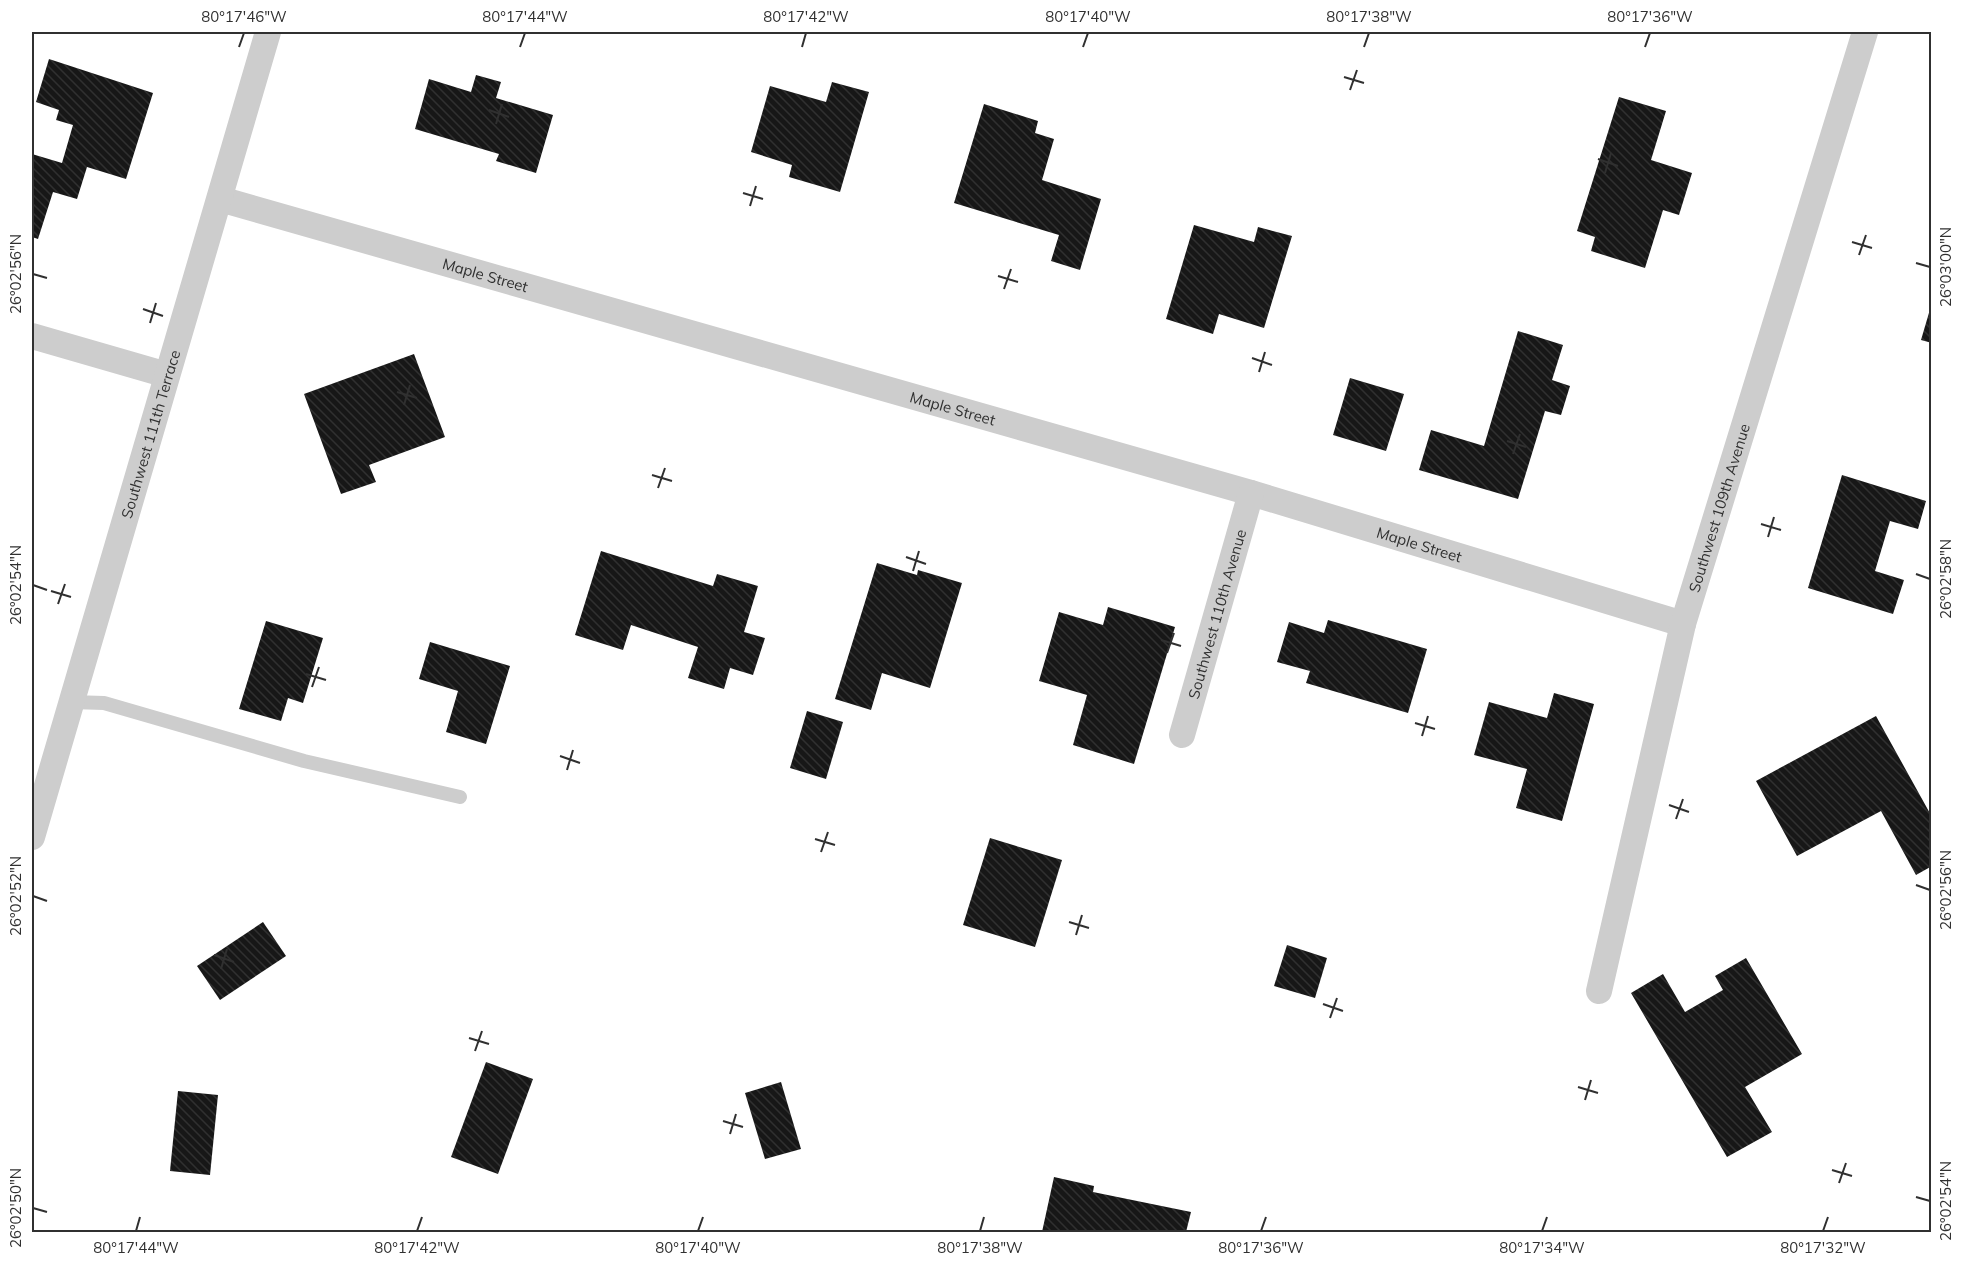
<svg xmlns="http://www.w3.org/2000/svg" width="1963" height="1264" viewBox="0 0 1963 1264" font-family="Mulish,sans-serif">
<defs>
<pattern id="building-back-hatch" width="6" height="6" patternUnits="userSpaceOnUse" patternTransform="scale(1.5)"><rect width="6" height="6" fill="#171717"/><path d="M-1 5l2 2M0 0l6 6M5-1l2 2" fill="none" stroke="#303030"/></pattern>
</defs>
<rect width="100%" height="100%" fill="#fff"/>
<!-- building -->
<g fill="url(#building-back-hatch)">
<path d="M49,59L153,93L126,179L87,167L77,199L53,192L38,239L32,237V154L62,163L73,125L56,120L59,110L36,102Z"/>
<path d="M476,75L501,82L496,98L553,115L536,173L496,161L499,154L415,129L429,79L471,92Z"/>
<path d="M832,82L869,92L840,192L789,177L792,165L751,152L770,86L826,102Z"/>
<path d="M1619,97L1666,111L1651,160L1692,173L1679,215L1663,210L1645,268L1591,251L1595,237L1577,231Z"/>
<path d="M984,104L1038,121L1035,133L1054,139L1042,180L1101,199L1080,270L1051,261L1059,235L954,203Z"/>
<path d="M1194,225L1254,242L1258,227L1292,236L1264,328L1219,314L1213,334L1166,319Z"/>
<path d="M1931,306H1932V343L1921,340Z"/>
<path d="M1518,331L1563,345L1552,380L1570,386L1561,415L1545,411L1518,499L1419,470L1431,430L1484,446Z"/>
<path d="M414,354L445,437L369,465L376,482L341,494L304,394Z"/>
<path d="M1350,378L1404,394L1386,451L1333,435Z"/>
<path d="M1842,475L1926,501L1918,529L1890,521L1875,571L1904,580L1893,614L1808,588Z"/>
<path d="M601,551L713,586L717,574L758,586L744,632L765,638L753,675L730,668L724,689L688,678L698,647L631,625L623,650L575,635Z"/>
<path d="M877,563L917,575L918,570L962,583L930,688L882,673L871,710L835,699Z"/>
<path d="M1108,607L1175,627L1134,764L1073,745L1087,695L1039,681L1059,612L1103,625Z"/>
<path d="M1328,620L1427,649L1408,713L1306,683L1310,671L1277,662L1289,622L1324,633Z"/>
<path d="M266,621L323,638L303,703L288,698L281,721L239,709Z"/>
<path d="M430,642L510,666L486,744L446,732L458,691L419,679Z"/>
<path d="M1554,693L1594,704L1562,821L1516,808L1527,769L1474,755L1489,702L1547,718Z"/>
<path d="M807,711L843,722L826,779L790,768Z"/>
<path d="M1876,716L1932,817V866L1916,875L1881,811L1797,856L1756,781Z"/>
<path d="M990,838L1062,860L1035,947L963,925Z"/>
<path d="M263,922L286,956L220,1000L197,966Z"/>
<path d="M1287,945L1327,958L1315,998L1274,986Z"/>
<path d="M1746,958L1802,1054L1745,1087L1772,1132L1727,1157L1631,993L1663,974L1685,1012L1723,990L1715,976Z"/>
<path d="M486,1062L533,1079L498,1174L451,1157Z"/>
<path d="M781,1082L801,1149L765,1159L745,1093Z"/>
<path d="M178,1091L218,1095L210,1175L170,1171Z"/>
<path d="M1054,1177L1094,1186L1093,1192L1191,1212L1186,1232H1042Z"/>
</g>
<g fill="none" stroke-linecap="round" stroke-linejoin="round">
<!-- lane -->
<path stroke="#cdcdcd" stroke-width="14" d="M71,702L104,703L304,761L460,797"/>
<!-- street -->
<g stroke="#cdcdcd" stroke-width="26">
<path id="s1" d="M220,199L1251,493L1683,624"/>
<path d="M32,336L167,375"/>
<path id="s2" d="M1182,735L1251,493"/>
<path id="s3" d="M32,837L268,32"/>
<path id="s4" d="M1599,991L1683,624L1865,32"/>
</g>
</g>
<!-- ticks -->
<path fill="none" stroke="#303030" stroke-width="2" d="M239,47L244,33M520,47L525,33M802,47L806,33M1083,47L1088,33M1364,47L1369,33M1645,47L1650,33M1344,77L1364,83M1350,90L1357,70M489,110L509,117M496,124L502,104M1598,159L1618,166M1605,173L1611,153M743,193L763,199M750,206L756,186M1852,242L1872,248M1859,255L1866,235M1916,263L1930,267M33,274L47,278M998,276L1018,282M1004,289L1011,269M143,309L163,316M150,323L156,303M1252,358L1272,365M1259,372L1265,352M397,392L417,398M404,405L410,385M1507,441L1526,447M1513,454L1520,434M652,475L672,481M658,488L665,468M1761,524L1781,530M1768,537L1774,517M906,557L926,564M913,571L919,551M1916,574L1930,579M33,585L47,590M51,591L71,597M58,604L65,584M1161,640L1181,646M1167,653L1174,633M306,674L326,680M312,687L319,667M1415,723L1435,729M1422,736L1428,716M560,756L580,763M567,770L573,750M1669,805L1689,812M1676,819L1683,799M815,839L835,845M821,852L828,832M1916,885L1930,890M33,896L47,901M1069,922L1089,928M1076,935L1082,915M214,955L234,962M221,969L227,949M1323,1004L1343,1011M1330,1018L1337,998M469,1038L489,1044M475,1051L482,1031M1578,1087L1598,1093M1585,1100L1591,1080M723,1121L743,1127M730,1134L736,1114M1832,1170L1852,1176M1839,1183L1846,1163M1916,1197L1930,1201M33,1208L47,1212M136,1231L140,1217M417,1231L422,1217M698,1231L703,1217M980,1231L984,1217M1261,1231L1266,1217M1542,1231L1547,1217M1823,1231L1828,1217"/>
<g text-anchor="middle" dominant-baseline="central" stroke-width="6" stroke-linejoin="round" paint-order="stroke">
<!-- street labels -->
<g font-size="15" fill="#303030" stroke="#fff">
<text stroke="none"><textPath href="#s1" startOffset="276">Maple Street</textPath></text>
<text stroke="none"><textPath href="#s1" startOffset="762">Maple Street</textPath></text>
<text stroke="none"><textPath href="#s3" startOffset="420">Southwest 111th Terrace</textPath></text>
<text stroke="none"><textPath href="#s4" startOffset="498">Southwest 109th Avenue</textPath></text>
<text stroke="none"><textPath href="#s1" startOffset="1248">Maple Street</textPath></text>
<text stroke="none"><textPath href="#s2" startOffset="126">Southwest 110th Avenue</textPath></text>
</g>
</g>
<!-- border -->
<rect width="1963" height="1264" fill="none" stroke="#ffffff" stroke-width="66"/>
<rect x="33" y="33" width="1897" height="1198" fill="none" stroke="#303030" stroke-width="2"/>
<g font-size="15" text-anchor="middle" fill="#303030">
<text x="244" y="22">80°17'46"W</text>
<text x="525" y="22">80°17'44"W</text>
<text x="806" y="22">80°17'42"W</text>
<text x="1088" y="22">80°17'40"W</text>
<text x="1369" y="22">80°17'38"W</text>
<text x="1650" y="22">80°17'36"W</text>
<text transform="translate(1946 267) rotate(-90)" y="5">26°03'00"N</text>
<text transform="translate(16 274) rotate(-90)" y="5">26°02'56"N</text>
<text transform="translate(1946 579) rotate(-90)" y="5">26°02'58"N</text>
<text transform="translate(16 585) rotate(-90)" y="5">26°02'54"N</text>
<text transform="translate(1946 890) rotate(-90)" y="5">26°02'56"N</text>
<text transform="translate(16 896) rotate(-90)" y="5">26°02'52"N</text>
<text transform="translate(1946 1201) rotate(-90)" y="5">26°02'54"N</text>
<text transform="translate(16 1208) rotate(-90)" y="5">26°02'50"N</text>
<text x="136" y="1253">80°17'44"W</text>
<text x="417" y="1253">80°17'42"W</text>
<text x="698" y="1253">80°17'40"W</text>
<text x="980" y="1253">80°17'38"W</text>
<text x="1261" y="1253">80°17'36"W</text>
<text x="1542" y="1253">80°17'34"W</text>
<text x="1823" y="1253">80°17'32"W</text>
</g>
</svg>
